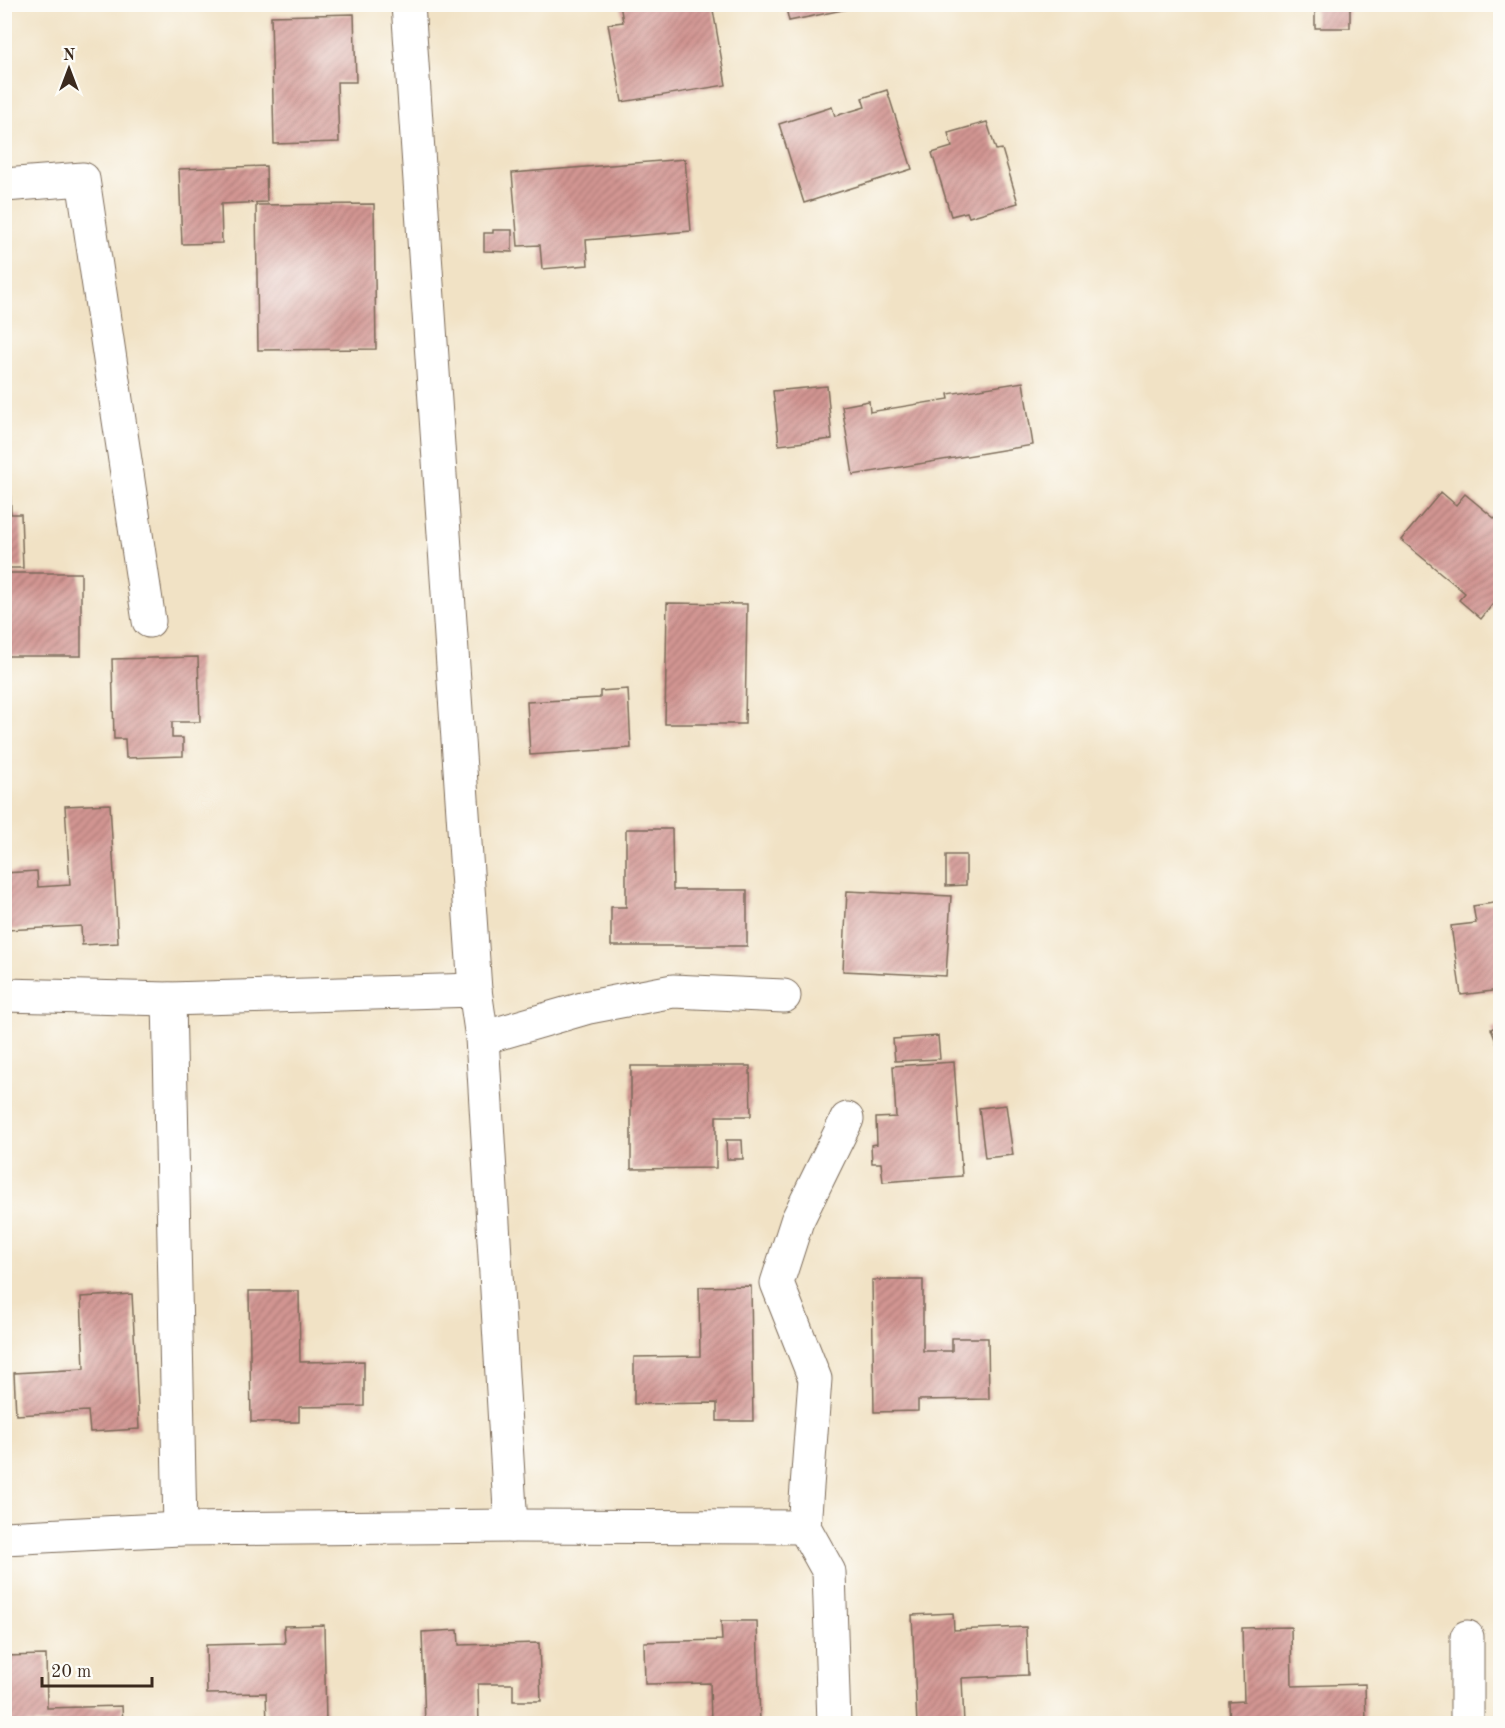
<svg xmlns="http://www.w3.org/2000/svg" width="1505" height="1728" viewBox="0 0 1505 1728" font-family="'Old Standard TT',serif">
<defs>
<pattern id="building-hatch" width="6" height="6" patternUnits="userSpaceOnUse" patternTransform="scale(1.5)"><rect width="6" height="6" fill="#d29592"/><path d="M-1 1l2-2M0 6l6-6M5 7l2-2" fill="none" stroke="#ac7a77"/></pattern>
</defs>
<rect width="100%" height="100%" fill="#fdfcf7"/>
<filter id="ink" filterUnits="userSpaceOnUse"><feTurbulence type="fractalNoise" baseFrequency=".0167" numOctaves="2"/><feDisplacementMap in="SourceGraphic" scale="12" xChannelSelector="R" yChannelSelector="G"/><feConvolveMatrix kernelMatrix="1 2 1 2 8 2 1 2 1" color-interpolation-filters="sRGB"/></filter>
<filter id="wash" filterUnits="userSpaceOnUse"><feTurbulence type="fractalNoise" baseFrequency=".008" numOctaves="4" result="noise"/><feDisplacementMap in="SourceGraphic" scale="24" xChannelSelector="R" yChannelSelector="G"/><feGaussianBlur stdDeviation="1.35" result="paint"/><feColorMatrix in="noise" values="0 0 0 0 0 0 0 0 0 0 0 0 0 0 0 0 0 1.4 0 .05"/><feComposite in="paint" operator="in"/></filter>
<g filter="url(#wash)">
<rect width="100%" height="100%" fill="#f1e2c5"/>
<g id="blocks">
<!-- building -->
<g fill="url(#building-hatch)">
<path d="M620,4H712L726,85L622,102L608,24L623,22Z"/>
<path d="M785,4H862V6L789,21Z"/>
<rect x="1315" y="4" width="35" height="24"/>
<path d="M354,14L356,82H337L339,142L274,144L271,16Z"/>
<path d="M887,90L912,169L804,203L779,124L832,107L835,116L865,107L862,98Z"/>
<path d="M987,122L996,150L1002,149L1018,203L969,217L967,212L951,216L932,153L952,147L948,133Z"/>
<path d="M685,159L691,231L586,240L588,265L542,269L540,245L518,246L512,173Z"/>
<path d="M266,166L267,202L221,204L222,243L182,244L179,169Z"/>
<path d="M374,204L376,349L258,350L256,205Z"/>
<path d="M493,230H512V252L484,251V233H493Z"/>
<path d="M1023,382L1033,445L853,475L842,406L869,401L870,412L949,399L948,394Z"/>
<path d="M827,386L832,439L779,445L773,391Z"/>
<path d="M5,484H10L11,514H21L23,568H5Z"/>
<path d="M1441,492L1456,505L1465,494L1500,523V595L1481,619L1459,600L1465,593L1401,540Z"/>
<rect x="4" y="573" width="77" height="83"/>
<path d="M667,603L747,604L745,724H665Z"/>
<path d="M198,657L200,722H172V738H183V756L126,758L125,739H114L112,659Z"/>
<path d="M628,689L631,748L530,755L527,702L600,698V691Z"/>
<path d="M110,804L118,943L82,945L81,926L6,930L4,873L37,871L38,887L70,885L65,806Z"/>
<path d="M626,829H672L673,890H747V946H611V907H626Z"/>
<path d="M946,855H966V885L946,886Z"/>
<path d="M847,891L951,896L946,976L843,971Z"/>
<path d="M1500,902V990L1461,995L1451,926L1476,923L1473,906Z"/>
<path d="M1500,1025V1052L1491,1029Z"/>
<path d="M938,1036L940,1059L895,1061L893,1039Z"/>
<path d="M954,1062L962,1176L883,1182L881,1163H872L871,1145L877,1144L876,1118L896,1117L893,1066Z"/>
<path d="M631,1066H750L751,1116H716V1168L631,1169Z"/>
<path d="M1006,1105L1013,1155L985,1158L979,1108Z"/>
<path d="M726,1140H742L743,1159H727Z"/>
<path d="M872,1280H923V1351H952V1338H988L989,1399L918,1400V1411L874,1412Z"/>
<path d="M751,1286L753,1421H717V1403L634,1404V1357L700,1356L699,1287Z"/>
<path d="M249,1291H299L300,1362L364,1361V1406L299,1407V1422H251Z"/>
<path d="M132,1294L139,1429L90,1432L88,1411L16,1415L14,1373L84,1369L81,1297Z"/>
<path d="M953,1613L954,1630L1026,1627L1028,1675L962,1678L964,1724H917L912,1615Z"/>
<path d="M721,1621H757L760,1724H711L710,1683L645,1684L644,1642L722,1640Z"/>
<path d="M324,1625L326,1724H267L266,1693L207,1694L206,1645L285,1643L284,1626Z"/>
<path d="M1291,1627L1292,1686L1365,1684L1366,1724H1230L1229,1702L1244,1701L1242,1628Z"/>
<path d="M458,1630L459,1645L539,1643L541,1701H513V1684H478L479,1724H425L422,1632Z"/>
<path d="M46,1655L47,1708L122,1706L123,1724H4V1656Z"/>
</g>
</g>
</g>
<g filter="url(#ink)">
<use href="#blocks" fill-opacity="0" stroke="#7b6a58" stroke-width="1.5"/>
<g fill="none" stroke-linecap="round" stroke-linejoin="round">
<!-- minor casing -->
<g stroke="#7b6a58" stroke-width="35">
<g id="minor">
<path d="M408,4L475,990L482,1038L511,1526"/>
<path d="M4,185L83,179L149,621"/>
<path d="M4,995L169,999L475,990"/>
<path d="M169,999L180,1529"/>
<path d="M482,1038L589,1007L673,991L784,996"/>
<path d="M4,1538L180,1529L511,1526L804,1527"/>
<path d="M1467,1637V1724"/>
<path d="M834,1724L829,1572L804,1527L815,1379L777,1283L797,1221L847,1119"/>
</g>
</g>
<!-- minor -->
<use href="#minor" stroke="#fff" stroke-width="33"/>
</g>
</g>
<!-- margin -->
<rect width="1505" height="1728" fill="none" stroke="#fdfcf7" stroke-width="24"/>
<!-- north arrow -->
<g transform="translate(69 69)" stroke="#fdfcf7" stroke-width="4.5" paint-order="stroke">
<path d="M0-4.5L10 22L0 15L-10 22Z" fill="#3b2a1e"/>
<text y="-9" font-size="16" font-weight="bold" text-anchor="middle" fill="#3b2a1e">N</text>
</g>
<!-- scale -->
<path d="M42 1677v9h110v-9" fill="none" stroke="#3b2a1e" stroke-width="3"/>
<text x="51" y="1677" font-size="18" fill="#3b2a1e" stroke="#fdfcf7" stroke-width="4.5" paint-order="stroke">20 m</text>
</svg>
